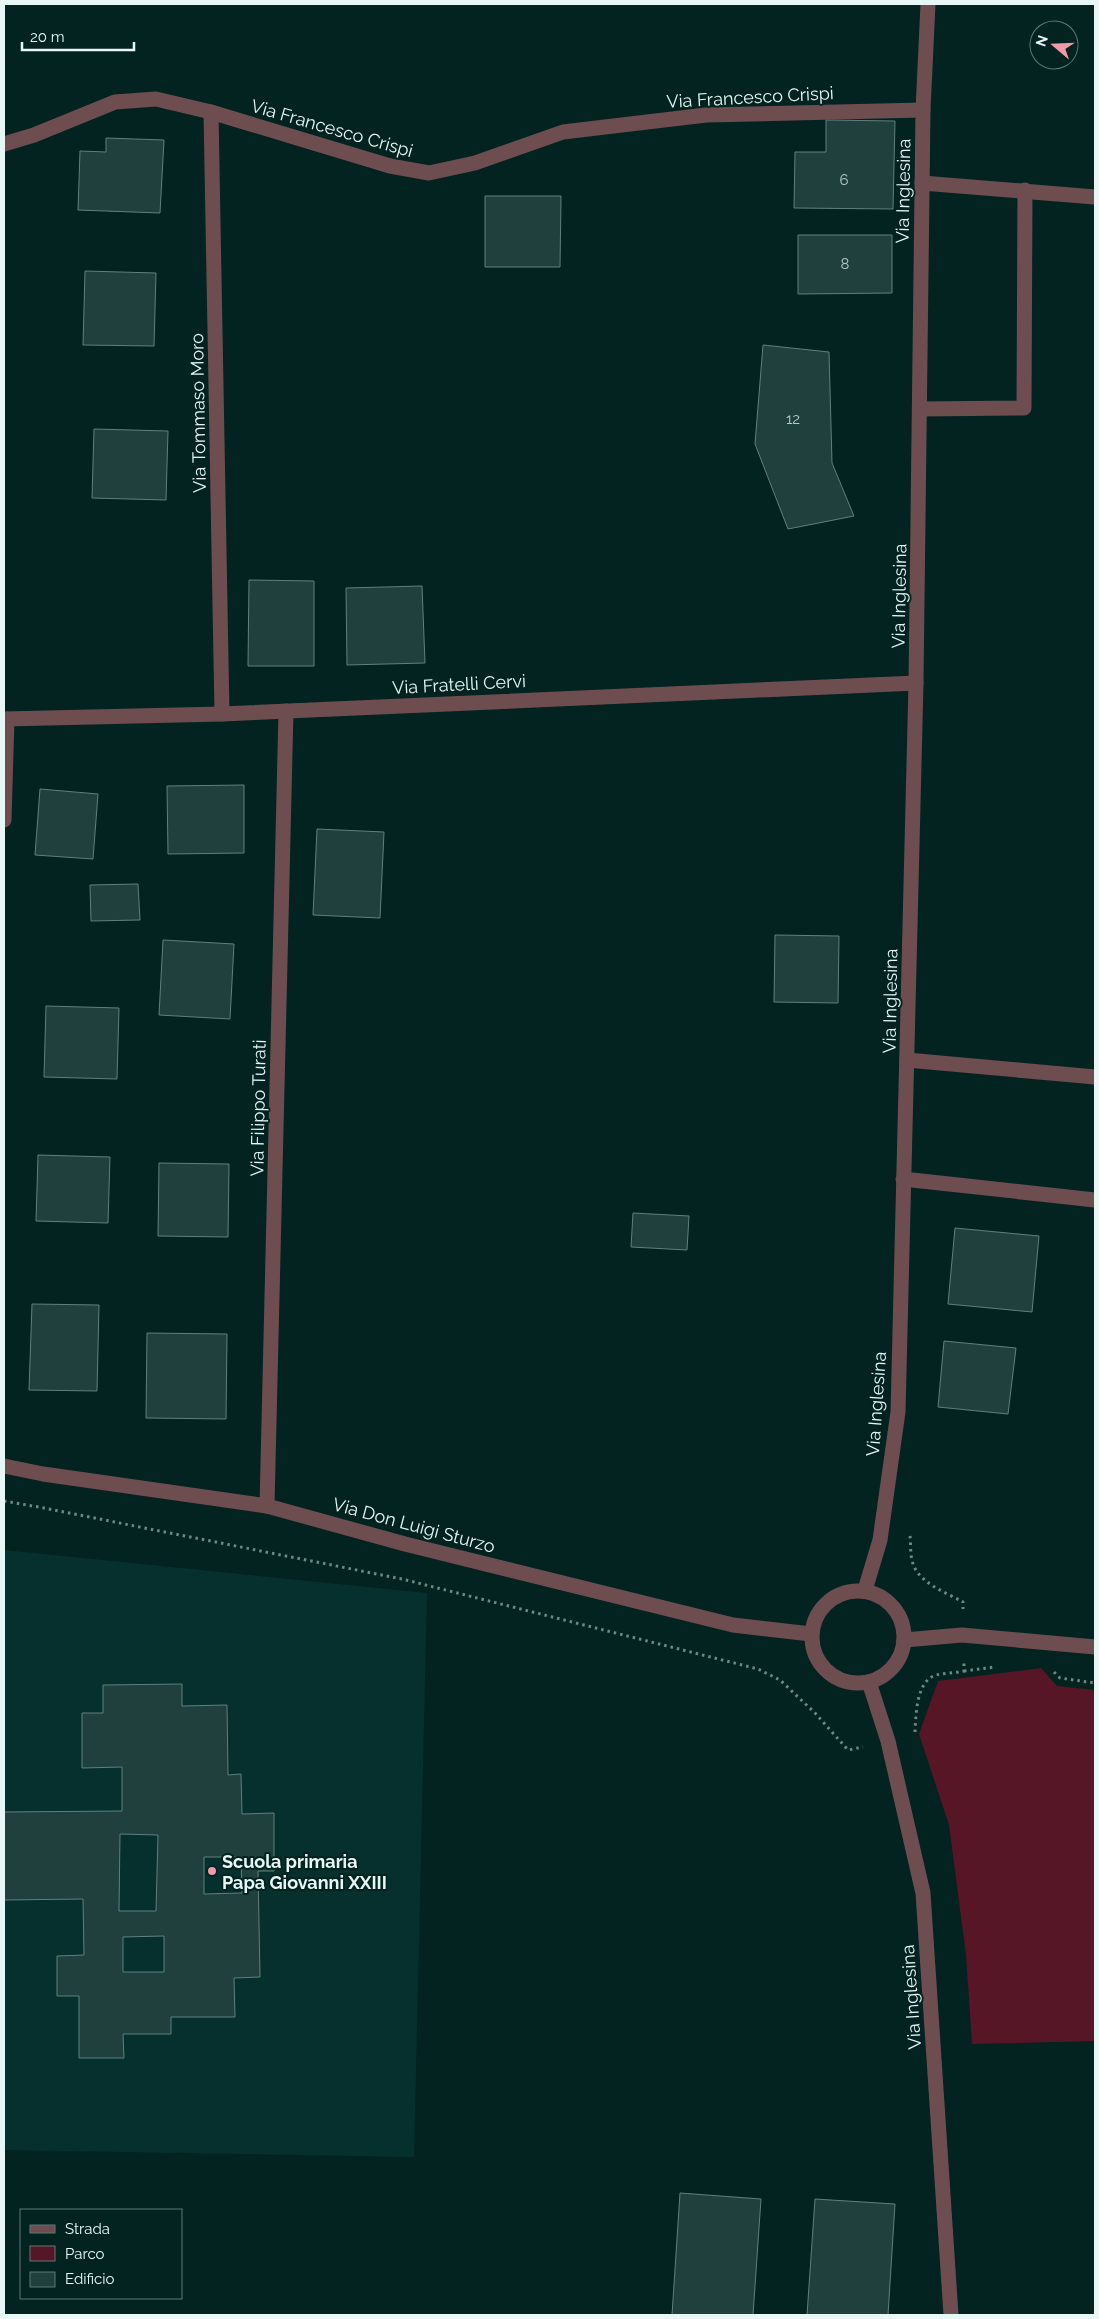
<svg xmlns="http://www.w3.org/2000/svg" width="1099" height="2319" viewBox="0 0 1099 2319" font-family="Raleway,sans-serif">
<rect width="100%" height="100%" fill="#022320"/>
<!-- built -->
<path fill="#05302d" d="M4,1550L427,1593L414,2157L4,2150Z"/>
<!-- green -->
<path fill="#571625" d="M1041,1668L1057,1686L1095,1690V2041L972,2044L966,1955L949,1825L919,1734L938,1681Z"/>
<!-- building -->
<g fill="#20403d" stroke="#5f817d" fill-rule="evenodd">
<path d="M826,120L895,121L893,209L794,208L795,152H826Z"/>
<path d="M106,138L164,140L160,213L78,210L80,151L106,152Z"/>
<path d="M485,196H561L560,267H485Z"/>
<path d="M798,235H892V293L798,294Z"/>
<path d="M85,271L156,273L154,346L83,345Z"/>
<path d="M763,345L829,352L832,463L854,516L788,529L755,444Z"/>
<path d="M94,429L168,431L166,500L92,498Z"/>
<path d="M249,580L314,581V666H248Z"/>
<path d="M422,586L425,663L347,665L346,588Z"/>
<path d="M244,785V853L168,854L167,786Z"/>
<path d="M40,789L98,794L93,859L35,855Z"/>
<path d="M317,829L384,832L380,918L313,915Z"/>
<path d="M138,884L140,920L91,921L90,885Z"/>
<path d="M775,935L839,936L838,1003L774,1002Z"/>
<path d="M163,940L234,944L230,1019L159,1015Z"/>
<path d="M46,1006L119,1008L117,1079L44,1077Z"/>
<path d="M38,1155L110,1157L108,1223L36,1221Z"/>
<path d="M159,1163L229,1164L228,1237L158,1236Z"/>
<path d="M633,1213L689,1216L687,1250L631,1247Z"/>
<path d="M955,1228L1039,1236L1032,1312L948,1304Z"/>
<path d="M32,1304L99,1305L97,1391L29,1390Z"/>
<path d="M147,1333L227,1334L226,1419L146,1418Z"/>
<path d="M944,1341L1016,1348L1008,1414L938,1407Z"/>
<path d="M182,1684V1706L227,1705L228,1775L241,1774L242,1814L274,1813V1871H258L260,1977L234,1978L235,2017H171V2034H123L124,2058H79V1996H57V1956L84,1955L83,1899L4,1900V1799V1812L122,1811V1767L82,1768V1713H103V1685ZM120,1834L158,1835L156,1911H119ZM204,1857H241L242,1893L204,1894ZM164,1936V1972H123V1937Z"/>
<path d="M680,2193L761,2199L753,2315H672Z"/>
<path d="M815,2199L895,2204L888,2315H807Z"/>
</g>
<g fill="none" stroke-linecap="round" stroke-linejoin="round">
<!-- path -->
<g stroke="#6e8885" stroke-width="3" stroke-dasharray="2.5 4" stroke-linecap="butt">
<path d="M4,1501L44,1508L402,1579L758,1669L780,1680L815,1713L848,1750L863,1747"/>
<path d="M910,1536C911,1544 910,1553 912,1560C916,1582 945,1592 963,1602V1609"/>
<path d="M964,1671L995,1667"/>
<path d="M1054,1672L1060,1678L1095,1683"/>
<path d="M915,1732C916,1715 916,1681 936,1675C945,1673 955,1673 964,1671V1662"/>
</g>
<!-- minor -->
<g stroke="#6e4d51" stroke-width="15">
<path d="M211,112L222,714"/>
<path d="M4,144L34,135L115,102L156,99L211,112L390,166L429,173L475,163L563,132L706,115L923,110"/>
<path d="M922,183L1095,197"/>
<path d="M920,409L1024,408L1025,190"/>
<path d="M4,719L222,714L916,683"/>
<path d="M4,820L7,719"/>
<path d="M907,1060L1095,1077"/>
<path d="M903,1179L1095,1200"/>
<path d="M4,1466L43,1474L267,1506L405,1544L733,1625L811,1634"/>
<path d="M267,1506L286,711"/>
<path d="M865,1590L880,1540L898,1412L916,683L923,110L928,4"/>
<circle cx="858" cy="1637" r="46"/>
<path d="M904,1640L962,1635L1095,1647"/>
<path d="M869,1682L888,1741L923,1893L951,2315"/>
</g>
</g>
<!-- markers -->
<circle fill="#f39aa7" stroke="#022320" stroke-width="2" cx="212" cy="1871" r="5"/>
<g text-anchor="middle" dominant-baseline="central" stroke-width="4" stroke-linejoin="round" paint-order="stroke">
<!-- number labels -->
<g font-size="15" fill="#b4c9c7">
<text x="844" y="180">6</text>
<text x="845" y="264">8</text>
<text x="793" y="419">12</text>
</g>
<!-- street labels -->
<g font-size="18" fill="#e6f7f5" stroke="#022320">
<text transform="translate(750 97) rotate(-3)">Via Francesco Crispi</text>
<text transform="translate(332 128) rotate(16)">Via Francesco Crispi</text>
<text transform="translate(903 191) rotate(-89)">Via Inglesina</text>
<text transform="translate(198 413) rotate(-91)">Via Tommaso Moro</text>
<text transform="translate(899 596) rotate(-89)">Via Inglesina</text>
<text transform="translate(459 684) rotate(-3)">Via Fratelli Cervi</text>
<text transform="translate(890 1001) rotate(-89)">Via Inglesina</text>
<text transform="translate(258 1108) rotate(-89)">Via Filippo Turati</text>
<text transform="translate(876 1404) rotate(-86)">Via Inglesina</text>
<text transform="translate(414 1525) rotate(15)">Via Don Luigi Sturzo</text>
<text transform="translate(911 1997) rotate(-94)">Via Inglesina</text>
</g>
<!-- poi labels -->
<g font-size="18" font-weight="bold" fill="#e6f7f5" stroke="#022320" text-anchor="start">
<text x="222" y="1861">Scuola primaria<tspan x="222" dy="21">Papa Giovanni XXIII</tspan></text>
</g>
</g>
<!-- border -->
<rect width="1099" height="2319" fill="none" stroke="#e6f7f5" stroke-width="10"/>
<!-- legend -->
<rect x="20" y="2209" width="162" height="90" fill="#022320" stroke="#5d7875"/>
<rect x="30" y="2225" width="25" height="8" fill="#6e4d51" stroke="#5d7875"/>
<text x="65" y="2234" font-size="15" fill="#e6f7f5">Strada</text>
<rect x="30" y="2246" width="25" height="15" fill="#571625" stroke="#5d7875"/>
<text x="65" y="2259" font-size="15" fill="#e6f7f5">Parco</text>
<rect x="30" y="2272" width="25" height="15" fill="#20403d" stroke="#5d7875"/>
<text x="65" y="2284" font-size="15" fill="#e6f7f5">Edificio</text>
<!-- north arrow -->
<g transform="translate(1054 45) rotate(289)"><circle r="24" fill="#022320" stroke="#5d7875"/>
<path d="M0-4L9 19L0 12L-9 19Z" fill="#f39aa7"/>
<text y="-8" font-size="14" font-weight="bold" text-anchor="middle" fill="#e6f7f5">N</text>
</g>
<!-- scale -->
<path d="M22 42v8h112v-8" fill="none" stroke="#e6f7f5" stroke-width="2.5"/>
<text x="30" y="42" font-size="15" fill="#e6f7f5" stroke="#022320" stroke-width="4" paint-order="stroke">20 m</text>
</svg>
